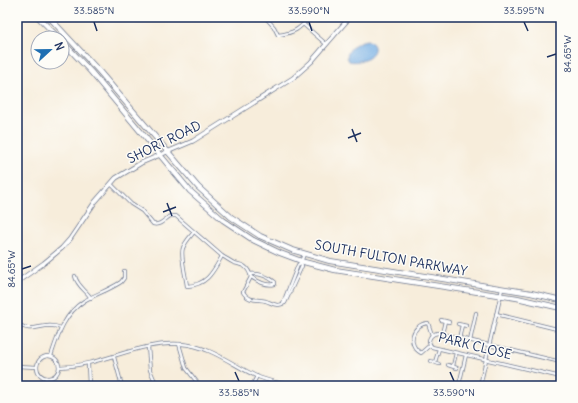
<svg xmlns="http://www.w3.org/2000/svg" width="578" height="403" viewBox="0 0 578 403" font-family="Delius,sans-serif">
<rect width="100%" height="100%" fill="#fdfcf7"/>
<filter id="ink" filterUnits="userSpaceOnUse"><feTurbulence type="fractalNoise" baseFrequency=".025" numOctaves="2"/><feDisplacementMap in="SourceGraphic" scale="8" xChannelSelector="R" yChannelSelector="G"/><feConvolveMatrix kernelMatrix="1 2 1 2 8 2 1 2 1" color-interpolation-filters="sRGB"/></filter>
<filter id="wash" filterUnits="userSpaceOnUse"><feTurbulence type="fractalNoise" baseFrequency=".012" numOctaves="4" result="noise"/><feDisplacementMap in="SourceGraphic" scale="16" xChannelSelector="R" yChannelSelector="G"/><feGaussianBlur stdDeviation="0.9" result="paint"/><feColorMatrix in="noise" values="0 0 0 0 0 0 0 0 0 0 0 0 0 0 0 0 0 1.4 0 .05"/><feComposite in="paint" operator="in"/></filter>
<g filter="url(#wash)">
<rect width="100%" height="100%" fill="#f7eddb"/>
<!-- water -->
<path fill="#73ade4" stroke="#476ea1" d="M367,40C386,49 363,65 349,61L347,57C348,48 358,41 367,40Z"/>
</g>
<g filter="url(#ink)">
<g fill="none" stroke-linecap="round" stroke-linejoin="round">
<!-- street casing -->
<g stroke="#68728a" stroke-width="4">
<g id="street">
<path d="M265,17L274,27L278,35C295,33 299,29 310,17"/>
<path d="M303,24L326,44"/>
<path d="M111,184L131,204L142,211L153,224C160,226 164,220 170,216H176L222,256C226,258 230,261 234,263C243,265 248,266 251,277L243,292C249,302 258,299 266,301C274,304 277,307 285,303L302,266L301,262L304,254"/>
<path d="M194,232C190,237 185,242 183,248C180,254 186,278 187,286C207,285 213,272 222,256"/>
<path d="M250,274C260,273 267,276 275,282V284C266,286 259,282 251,277"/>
<path d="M75,276C77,286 86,290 91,298"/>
<path d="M283,303L298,265L301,262"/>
<path d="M496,314L561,330"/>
<path d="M441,320L449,322"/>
<path d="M17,323C33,336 43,320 61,328"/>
<path d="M458,324L467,326"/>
<path d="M442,334L445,321"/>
<path d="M459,339L462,325"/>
<path d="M470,341L476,313"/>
<path d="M179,344L186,368L200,386"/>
<path d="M430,345L421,353C406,345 412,324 428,323L432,335"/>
<path d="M148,347L150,370L157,386"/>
<circle cx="48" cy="367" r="11"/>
<path d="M51,356C58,335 64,314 84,301C96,294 109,290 121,282L124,278V271"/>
<path d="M114,357L122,386"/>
<path d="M431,361L439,364"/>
<path d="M435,362L439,349"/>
<path d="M561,362L438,333C430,334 426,341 432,347L561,377"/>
<path d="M88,364L89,386"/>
<path d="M448,365L457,368"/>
<path d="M17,366L37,367"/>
<path d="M453,366L456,353"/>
<path d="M59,367C101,366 139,341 181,344C210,346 231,364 256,376C267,381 280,383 291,386"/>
<path d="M459,385L466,355"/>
<path d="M46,386V378"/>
<path d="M252,386L257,376"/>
<path d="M480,386L502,289"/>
</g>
</g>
<!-- secondary casing -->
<g stroke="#68728a" stroke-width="5">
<path id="secondary" d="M17,282L44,263L62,248L70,239L95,202L116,178L141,163L193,141L293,78L311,62L350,17"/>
</g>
<!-- highway casing -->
<g stroke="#68728a" stroke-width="6">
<g id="highway">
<path d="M38,17L59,38"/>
<path d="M49,17L99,71L198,187L231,217L260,236L292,250L330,261L531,293L561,300"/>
<path d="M62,41L91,72L190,191L223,220L253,240L280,253L304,262L335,270L517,298L561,308"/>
</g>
</g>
<!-- street -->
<use href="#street" stroke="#fff" stroke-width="2.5"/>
<!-- secondary -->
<use href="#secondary" stroke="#fff" stroke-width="3.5"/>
<!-- highway -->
<use href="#highway" stroke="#fff" stroke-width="4.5"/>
</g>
</g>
<!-- ticks -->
<path fill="none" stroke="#1b2f5e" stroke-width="1.5" d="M94,22L97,31M309,22L312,31M524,22L528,31M547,57L556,54M352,129L357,142M348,138L361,133M167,203L172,216M163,212L176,207M22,269L31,266M235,372L239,381M450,372L454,381"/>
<g text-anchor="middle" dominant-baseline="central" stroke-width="3" stroke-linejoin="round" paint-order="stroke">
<!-- street labels -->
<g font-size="13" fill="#1b2f5e" stroke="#fdfcf7">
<text transform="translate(164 142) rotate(-26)">SHORT ROAD</text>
<text transform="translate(391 258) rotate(10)">SOUTH FULTON PARKWAY</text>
<text transform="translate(475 346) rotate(14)">PARK CLOSE</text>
</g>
</g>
<!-- margin -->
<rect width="578" height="403" fill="none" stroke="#fdfcf7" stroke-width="44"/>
<!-- north arrow -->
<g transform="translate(50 50) rotate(68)"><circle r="19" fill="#fdfcf7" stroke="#a3aaba"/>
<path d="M0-3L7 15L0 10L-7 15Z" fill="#1f6fb2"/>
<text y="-6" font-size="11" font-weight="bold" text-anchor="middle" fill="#1b2f5e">N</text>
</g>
<rect x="22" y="22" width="534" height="359" fill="none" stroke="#1b2f5e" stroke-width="1.5"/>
<g font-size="10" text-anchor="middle" fill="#1b2f5e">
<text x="94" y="14">33.585°N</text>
<text x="309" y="14">33.590°N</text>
<text x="524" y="14">33.595°N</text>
<text transform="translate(567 54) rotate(-90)" y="4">84.65°W</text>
<text transform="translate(11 269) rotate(-90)" y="4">84.65°W</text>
<text x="239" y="396">33.585°N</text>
<text x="454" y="396">33.590°N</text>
</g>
</svg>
